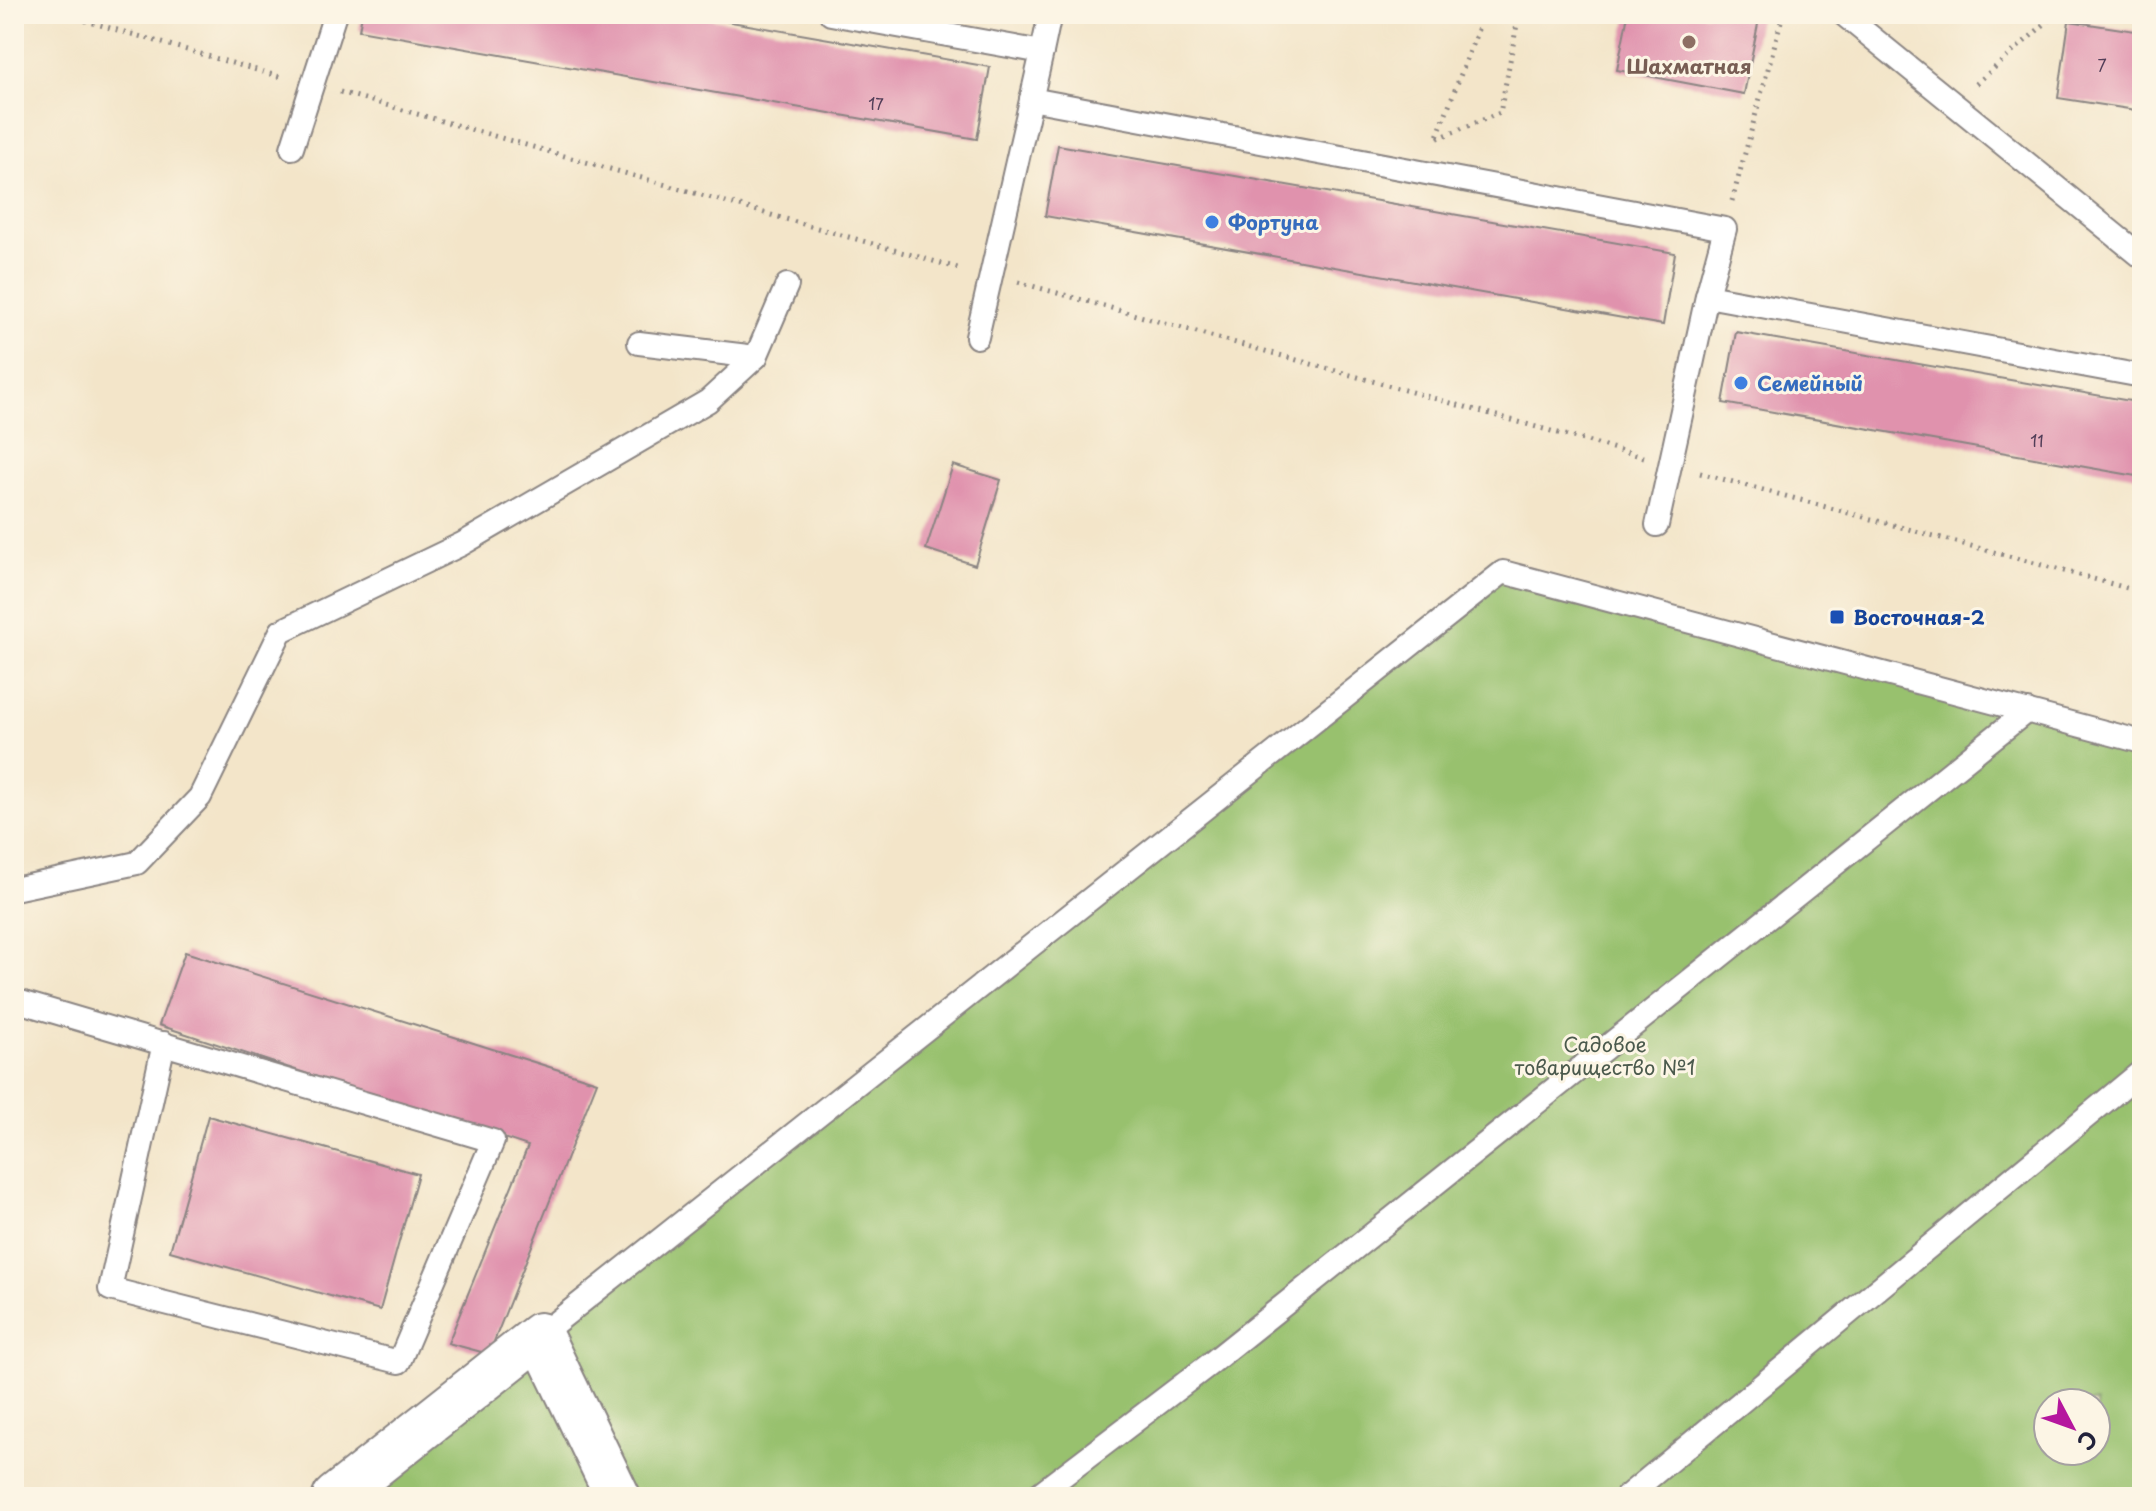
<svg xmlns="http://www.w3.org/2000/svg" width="2156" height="1511" viewBox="0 0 2156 1511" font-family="'Playpen Sans',sans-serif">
<rect width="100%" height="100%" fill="#fcf5e5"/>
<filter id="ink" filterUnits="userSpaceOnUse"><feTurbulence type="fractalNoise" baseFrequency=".0125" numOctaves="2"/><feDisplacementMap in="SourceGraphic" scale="16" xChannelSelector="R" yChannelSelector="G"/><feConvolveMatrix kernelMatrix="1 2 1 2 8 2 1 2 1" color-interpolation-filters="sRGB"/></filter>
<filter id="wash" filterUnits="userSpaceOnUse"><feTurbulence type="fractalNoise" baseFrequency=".006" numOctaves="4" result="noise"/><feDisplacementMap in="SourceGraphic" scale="32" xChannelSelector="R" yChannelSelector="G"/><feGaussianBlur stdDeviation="1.8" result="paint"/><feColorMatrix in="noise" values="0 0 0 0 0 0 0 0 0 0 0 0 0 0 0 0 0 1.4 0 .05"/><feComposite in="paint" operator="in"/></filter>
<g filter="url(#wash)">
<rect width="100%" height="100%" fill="#f3e5c9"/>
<!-- green -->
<path fill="#98c16e" stroke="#5d7254" stroke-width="2" fill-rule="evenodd" d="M1503,572L2142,742V1497H335ZM2048,1403H2096V1451H2048Z"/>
<g id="blocks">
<!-- building -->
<g fill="#e092ad">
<path d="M362,14H685L990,67L977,139L359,30Z"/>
<path d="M1628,14H1760L1744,94L1617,70Z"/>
<path d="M2069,21L2142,32V111L2058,98Z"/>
<path d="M1058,145L1675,253L1663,325L1045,216Z"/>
<path d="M1736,332L2142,403V477L1723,403Z"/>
<path d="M953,465L1001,480L975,565L926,549Z"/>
<path d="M185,952L597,1082L489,1354L448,1343L528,1146L159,1025Z"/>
<path d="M208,1116L418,1174L380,1310L170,1251Z"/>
</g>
</g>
</g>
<g filter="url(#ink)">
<use href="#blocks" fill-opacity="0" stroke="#8a8482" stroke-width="2"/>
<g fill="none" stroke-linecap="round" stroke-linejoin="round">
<!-- service casing -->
<g stroke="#8a8482" stroke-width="26">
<g id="service">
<path d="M831,14L1042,52L977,337"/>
<path d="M1843,14L2142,257"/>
<path d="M1042,52L1050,14"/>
<path d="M1031,99L1725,229L1707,296"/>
<path d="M292,148L335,14"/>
<path d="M639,343L756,357L787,285"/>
<path d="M1657,525L1707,296L2142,376"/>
<path d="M14,889L137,863L200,797L281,631L462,544L708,401L756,357"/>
<path d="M14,1000L493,1141L399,1362L110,1289L164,1043"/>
<path d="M540,1335L1503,572L2142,742"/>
<path d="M1035,1497L1210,1364L2027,711"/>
<path d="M1626,1497L2142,1071"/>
</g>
</g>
<!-- minor casing -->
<g stroke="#8a8482" stroke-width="48">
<path id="minor" d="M335,1497L540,1335L618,1497"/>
</g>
<!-- path -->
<g stroke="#8a8482" stroke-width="5" stroke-dasharray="2 6" stroke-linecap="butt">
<path d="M62,14L284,78"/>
<path d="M1484,14L1436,139L1500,113L1519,14"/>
<path d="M1976,84L2056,14"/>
<path d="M340,92L961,269"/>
<path d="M1732,201L1783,14"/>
<path d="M1018,282L1644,457"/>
<path d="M1700,473L2142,592"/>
</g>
<!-- service -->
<use href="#service" stroke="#fff" stroke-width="22"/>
<!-- minor -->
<use href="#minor" stroke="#fff" stroke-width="44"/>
</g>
</g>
<!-- markers -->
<circle fill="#8d6e63" stroke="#fcf5e5" stroke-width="3" cx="1689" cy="42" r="8"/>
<g fill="#3f7fe0" stroke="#fcf5e5" stroke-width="3">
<circle cx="1212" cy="222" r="8"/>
<circle cx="1741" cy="383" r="8"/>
</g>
<rect fill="#1a4fb4" stroke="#fcf5e5" stroke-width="3" x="1829" y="609" width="16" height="16" rx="4"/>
<g text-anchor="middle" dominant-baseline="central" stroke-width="6" stroke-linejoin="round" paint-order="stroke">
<!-- number labels -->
<g font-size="16" fill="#523e58">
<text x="2102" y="65">7</text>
<text x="876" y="103">17</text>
<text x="2037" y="440">11</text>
</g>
<!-- education labels -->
<g font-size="20" font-weight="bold" fill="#785e54" stroke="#fcf5e5">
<text x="1689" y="66">Шахматная</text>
</g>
<!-- shop labels -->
<g font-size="20" font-weight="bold" fill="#366cbe" stroke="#fcf5e5" text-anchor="start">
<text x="1228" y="222">Фортуна</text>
<text x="1757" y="383">Семейный</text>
</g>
<!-- transit labels -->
<g font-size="20" font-weight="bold" fill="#164399" stroke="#fcf5e5" text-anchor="start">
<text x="1853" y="617">Восточная-2</text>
</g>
<!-- park labels -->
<g font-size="20" fill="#4b5a4d" stroke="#fcf5e5">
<text x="1605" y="1044">Садовое<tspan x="1605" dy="23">товарищество №1</tspan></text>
</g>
</g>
<!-- margin -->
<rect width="2156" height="1511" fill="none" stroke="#fcf5e5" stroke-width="48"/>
<!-- north arrow -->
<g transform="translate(2072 1427) rotate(131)"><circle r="38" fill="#fcf5e5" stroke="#a5a1a1" stroke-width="2"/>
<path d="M0-6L14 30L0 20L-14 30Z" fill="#b5179e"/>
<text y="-12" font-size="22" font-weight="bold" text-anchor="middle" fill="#22223b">С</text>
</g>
</svg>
